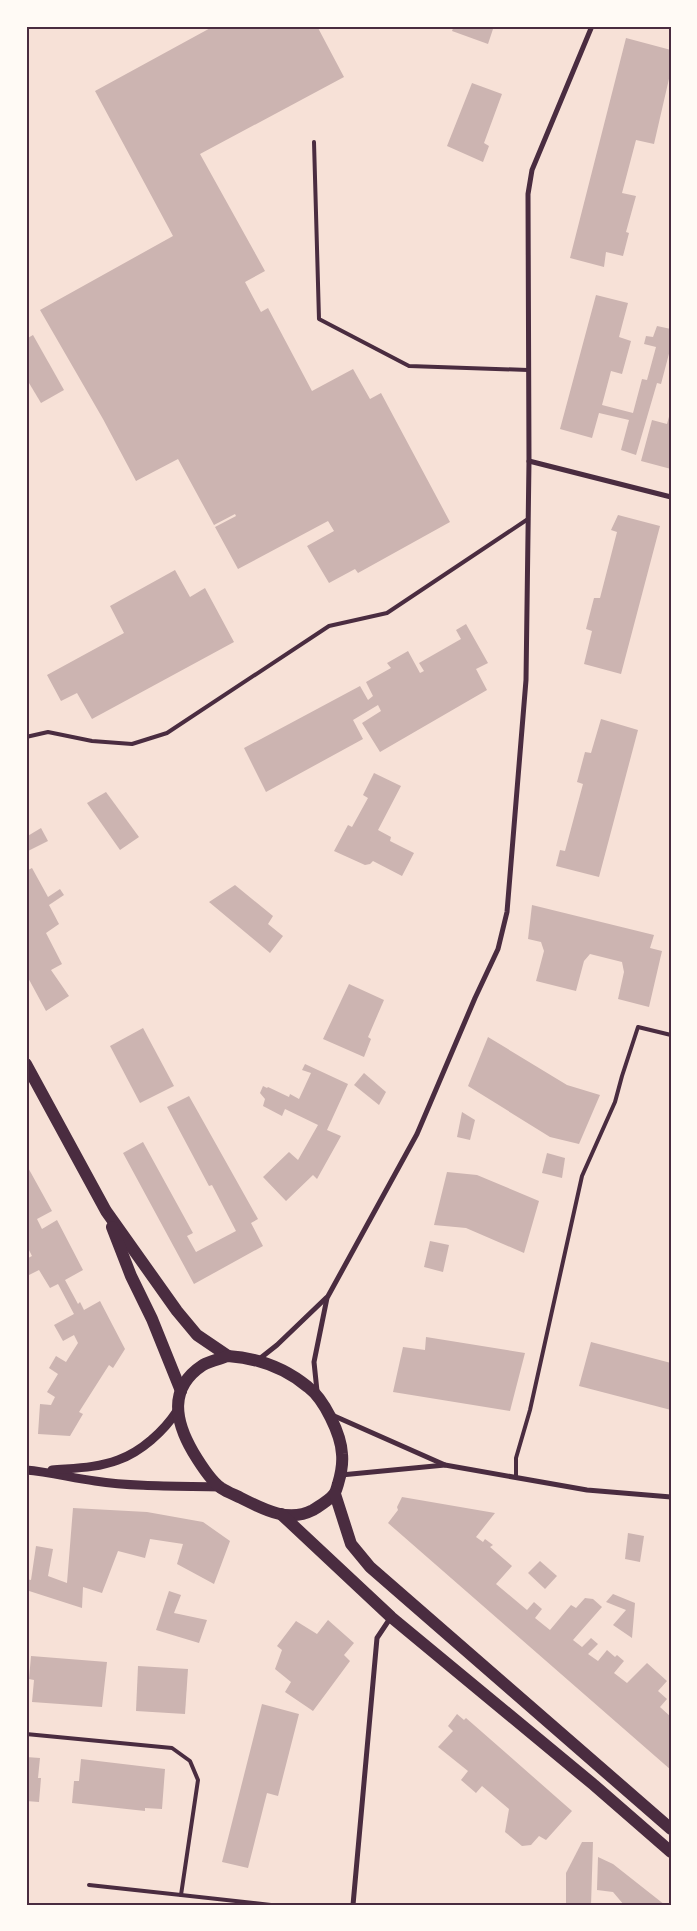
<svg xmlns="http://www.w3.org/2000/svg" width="697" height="1931" viewBox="0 0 697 1931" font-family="'Golos Text',sans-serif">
<rect width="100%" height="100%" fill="#f7e1d7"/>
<!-- building -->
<g fill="#ccb4b1">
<path d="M214,26H317L344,77L200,154L265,271L245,282L261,312L268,308L312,391L353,369L370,399L381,393L450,522L358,573L355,569L329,583L307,546L334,531L328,521L238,569L215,527L236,516L235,514L214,525L178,459L136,481L103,419L40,310L173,236L95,91Z"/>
<path d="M454,26H494L488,44L452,31Z"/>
<path d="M626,38L671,50V70L654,144L636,140L622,193L636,196L626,232L629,233L623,256L606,252L604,267L570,258Z"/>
<path d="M472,83L502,94L484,143L489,146L483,162L447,146Z"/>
<path d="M596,295L628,303L619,337L631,341L622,374L611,371L602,405L633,413L642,379L647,380L656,347L644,344L646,336L653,337L657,326L671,329V346L661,384L657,383L636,455L621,450L629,420L599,413L592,438L560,429Z"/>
<path d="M33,335L64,390L41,403L26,378V339Z"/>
<path d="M670,413L671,469L641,461L652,420L667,424Z"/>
<path d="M618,515L660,526L621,674L584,664L592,631L586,629L594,598H600L617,532L611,530Z"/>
<path d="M175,570L190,597L205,588L234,642L92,719L77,693L61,701L47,675L124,633L110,606Z"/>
<path d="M466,624L488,663L476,669L487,690L380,752L362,723L381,711L378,705L353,720L363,739L266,792L244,748L360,686L368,700L373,696L366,682L391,668L387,663L408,651L420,673L424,671L419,663L461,639L456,630Z"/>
<path d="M601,719L638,730L599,877L556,866L560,850L565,851L583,784L577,782L585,752L591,753Z"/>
<path d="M374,773L401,786L378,830L391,837L390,841L414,853L402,876L373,861L370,864L365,865L334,851L348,825L352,827L368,798L363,795Z"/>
<path d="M106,792L139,837L120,850L87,803Z"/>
<path d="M41,828L48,841L26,852V837Z"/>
<path d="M32,868L48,897L60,889L64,895L49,905L59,924L46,933L62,964L51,970L69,996L46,1011L26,974V871Z"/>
<path d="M235,885L273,916L268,924L283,936L270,953L209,902Z"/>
<path d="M532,905L654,935L650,948L662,951L649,1007L618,999L624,972L622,962L590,954L584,961L576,991L536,981L544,951L541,942L528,939Z"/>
<path d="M349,984L384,1000L368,1037L371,1039L364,1057L323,1039Z"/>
<path d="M143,1028L174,1086L140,1103L110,1046Z"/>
<path d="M488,1037L567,1085L600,1095L579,1144L550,1137L468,1086Z"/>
<path d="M305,1064L348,1084L327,1130L341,1136L317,1179L313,1175L286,1201L263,1177L289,1152L298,1160L318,1125L285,1109L282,1116L263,1106L265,1099L260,1093L263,1086L267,1088L268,1087L289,1097L290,1094L299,1099L311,1073L302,1070Z"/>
<path d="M364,1073L386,1092L379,1105L354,1085Z"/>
<path d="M189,1096L258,1219L251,1223L263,1246L194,1284L123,1153L143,1142L193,1233L187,1236L196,1252L236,1231L212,1185L209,1186L167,1107Z"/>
<path d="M462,1112L475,1120L470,1140L457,1137Z"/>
<path d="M547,1153L565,1158L562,1178L542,1173Z"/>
<path d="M26,1164L52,1211L37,1219L42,1229L57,1220L83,1270L65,1280L78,1304L80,1302L84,1310L100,1301L125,1349L113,1368L109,1365L79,1412L83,1414L70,1436L38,1434L40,1404L51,1405L55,1397L47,1392L58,1374L49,1368L56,1356L66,1362L78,1343L74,1335L63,1341L54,1325L74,1314L58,1284L50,1288L39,1270L29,1275L26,1269V1259L32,1256L26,1244Z"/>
<path d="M447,1172L477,1175L539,1201L524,1253L466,1228L434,1225Z"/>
<path d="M430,1241L449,1245L443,1272L424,1267Z"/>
<path d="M426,1337L525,1353L510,1411L393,1392L403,1347L425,1350Z"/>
<path d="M591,1342L671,1363V1410L579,1386Z"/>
<path d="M402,1497L495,1513L476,1537L483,1542L485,1539L493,1545L490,1547L512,1566L496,1584L527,1610L534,1602L542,1609L535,1618L550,1630L571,1605L576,1608L585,1598L593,1599L602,1607L573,1640L582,1647L591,1638L598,1644L588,1654L598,1661L607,1650L615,1657L617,1655L624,1661L614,1673L627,1683L647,1663L667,1681L658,1691L667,1699L660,1707L671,1717V1770L388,1523L398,1510L397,1507Z"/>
<path d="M73,1508L147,1512L203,1522L230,1541L214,1584L177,1564L183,1544L150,1539L145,1558L118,1551L102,1593L83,1587L82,1608L26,1590V1579L31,1580L36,1546L53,1549L48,1576L67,1583Z"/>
<path d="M628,1533L644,1536L640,1562L625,1559Z"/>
<path d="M540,1561L557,1576L545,1589L528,1573Z"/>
<path d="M169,1591L181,1595L174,1613L207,1620L199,1643L156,1630Z"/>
<path d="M613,1594L635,1603L632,1638L613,1625L626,1610L606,1602Z"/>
<path d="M328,1620L354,1643L344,1655L350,1661L313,1711L285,1692L291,1682L275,1669L282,1650L277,1646L296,1621L317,1634Z"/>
<path d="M31,1656L107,1662L102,1707L32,1702L34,1680L29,1679Z"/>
<path d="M138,1666L188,1669L185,1714L136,1711Z"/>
<path d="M262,1704L299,1714L278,1796L267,1793L248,1868L222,1862Z"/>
<path d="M457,1714L464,1720L466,1718L572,1811L546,1840L539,1836L531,1845L522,1846L505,1832L509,1809L482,1786L476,1793L461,1780L468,1771L438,1747L453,1731L448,1726Z"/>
<path d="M26,1757L40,1758L38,1778H41L39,1802L26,1801Z"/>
<path d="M81,1759L165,1769L162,1809L145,1808V1811L72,1803L74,1781H79Z"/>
<path d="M582,1842H593L591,1905H566V1873Z"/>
<path d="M598,1857L613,1864L665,1905H624L613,1892L597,1890Z"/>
</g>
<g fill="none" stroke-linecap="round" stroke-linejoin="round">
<!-- service -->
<g stroke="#4a2c40" stroke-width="4">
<path d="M314,142L319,319L409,366L528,370"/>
<path d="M26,737L48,732L92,741L132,744L167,733L329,626L387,613L528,519"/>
<path d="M516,1477V1458L530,1410L582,1176L615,1102L622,1076L638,1027L671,1035"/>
<path d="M26,1734L172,1748L190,1761L198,1780L181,1895L271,1905"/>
<path d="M89,1885L181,1895"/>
</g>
<!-- minor -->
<g stroke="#4a2c40" stroke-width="5">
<path d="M529,461L671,497"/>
<path d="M258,1360L277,1345L326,1298"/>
<path d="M317,1391L314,1362L327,1298L417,1134L475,998L498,949L507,912L526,680L529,461L528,194L532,170L592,26"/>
<path d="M332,1415L445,1465L587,1490L671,1497"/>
<path d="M341,1475L445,1465"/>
<path d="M353,1905L377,1638L391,1617"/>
</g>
<!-- tertiary -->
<g stroke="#4a2c40" stroke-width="9">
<path d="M26,1470C50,1472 72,1478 95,1481C136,1487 178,1486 220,1487"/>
<path d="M52,1470C74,1468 97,1468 118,1460C141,1452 164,1431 177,1411"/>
</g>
<!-- primary -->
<g stroke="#4a2c40" stroke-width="12">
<path d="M26,1064L106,1211L177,1311L197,1335L228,1356"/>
<path d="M112,1227L131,1276L152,1319L181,1391"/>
<path d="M228,1356C258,1358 285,1368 308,1387C324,1399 341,1434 342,1454C343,1464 341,1474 338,1484C337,1487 336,1492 334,1494C330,1500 319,1506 313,1510C288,1523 263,1509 241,1498C235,1495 227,1492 221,1488C211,1481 199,1462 193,1452C175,1421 168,1388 203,1365C210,1361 220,1359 228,1356Z"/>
<path d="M335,1494L351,1544L370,1567L671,1829"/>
<path d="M281,1514L391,1617L594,1785L671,1852"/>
</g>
</g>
<!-- border -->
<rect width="697" height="1931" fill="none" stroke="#fffaf5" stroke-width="55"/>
<rect x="28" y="28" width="642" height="1876" fill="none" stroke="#4a2c40" stroke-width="2"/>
</svg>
